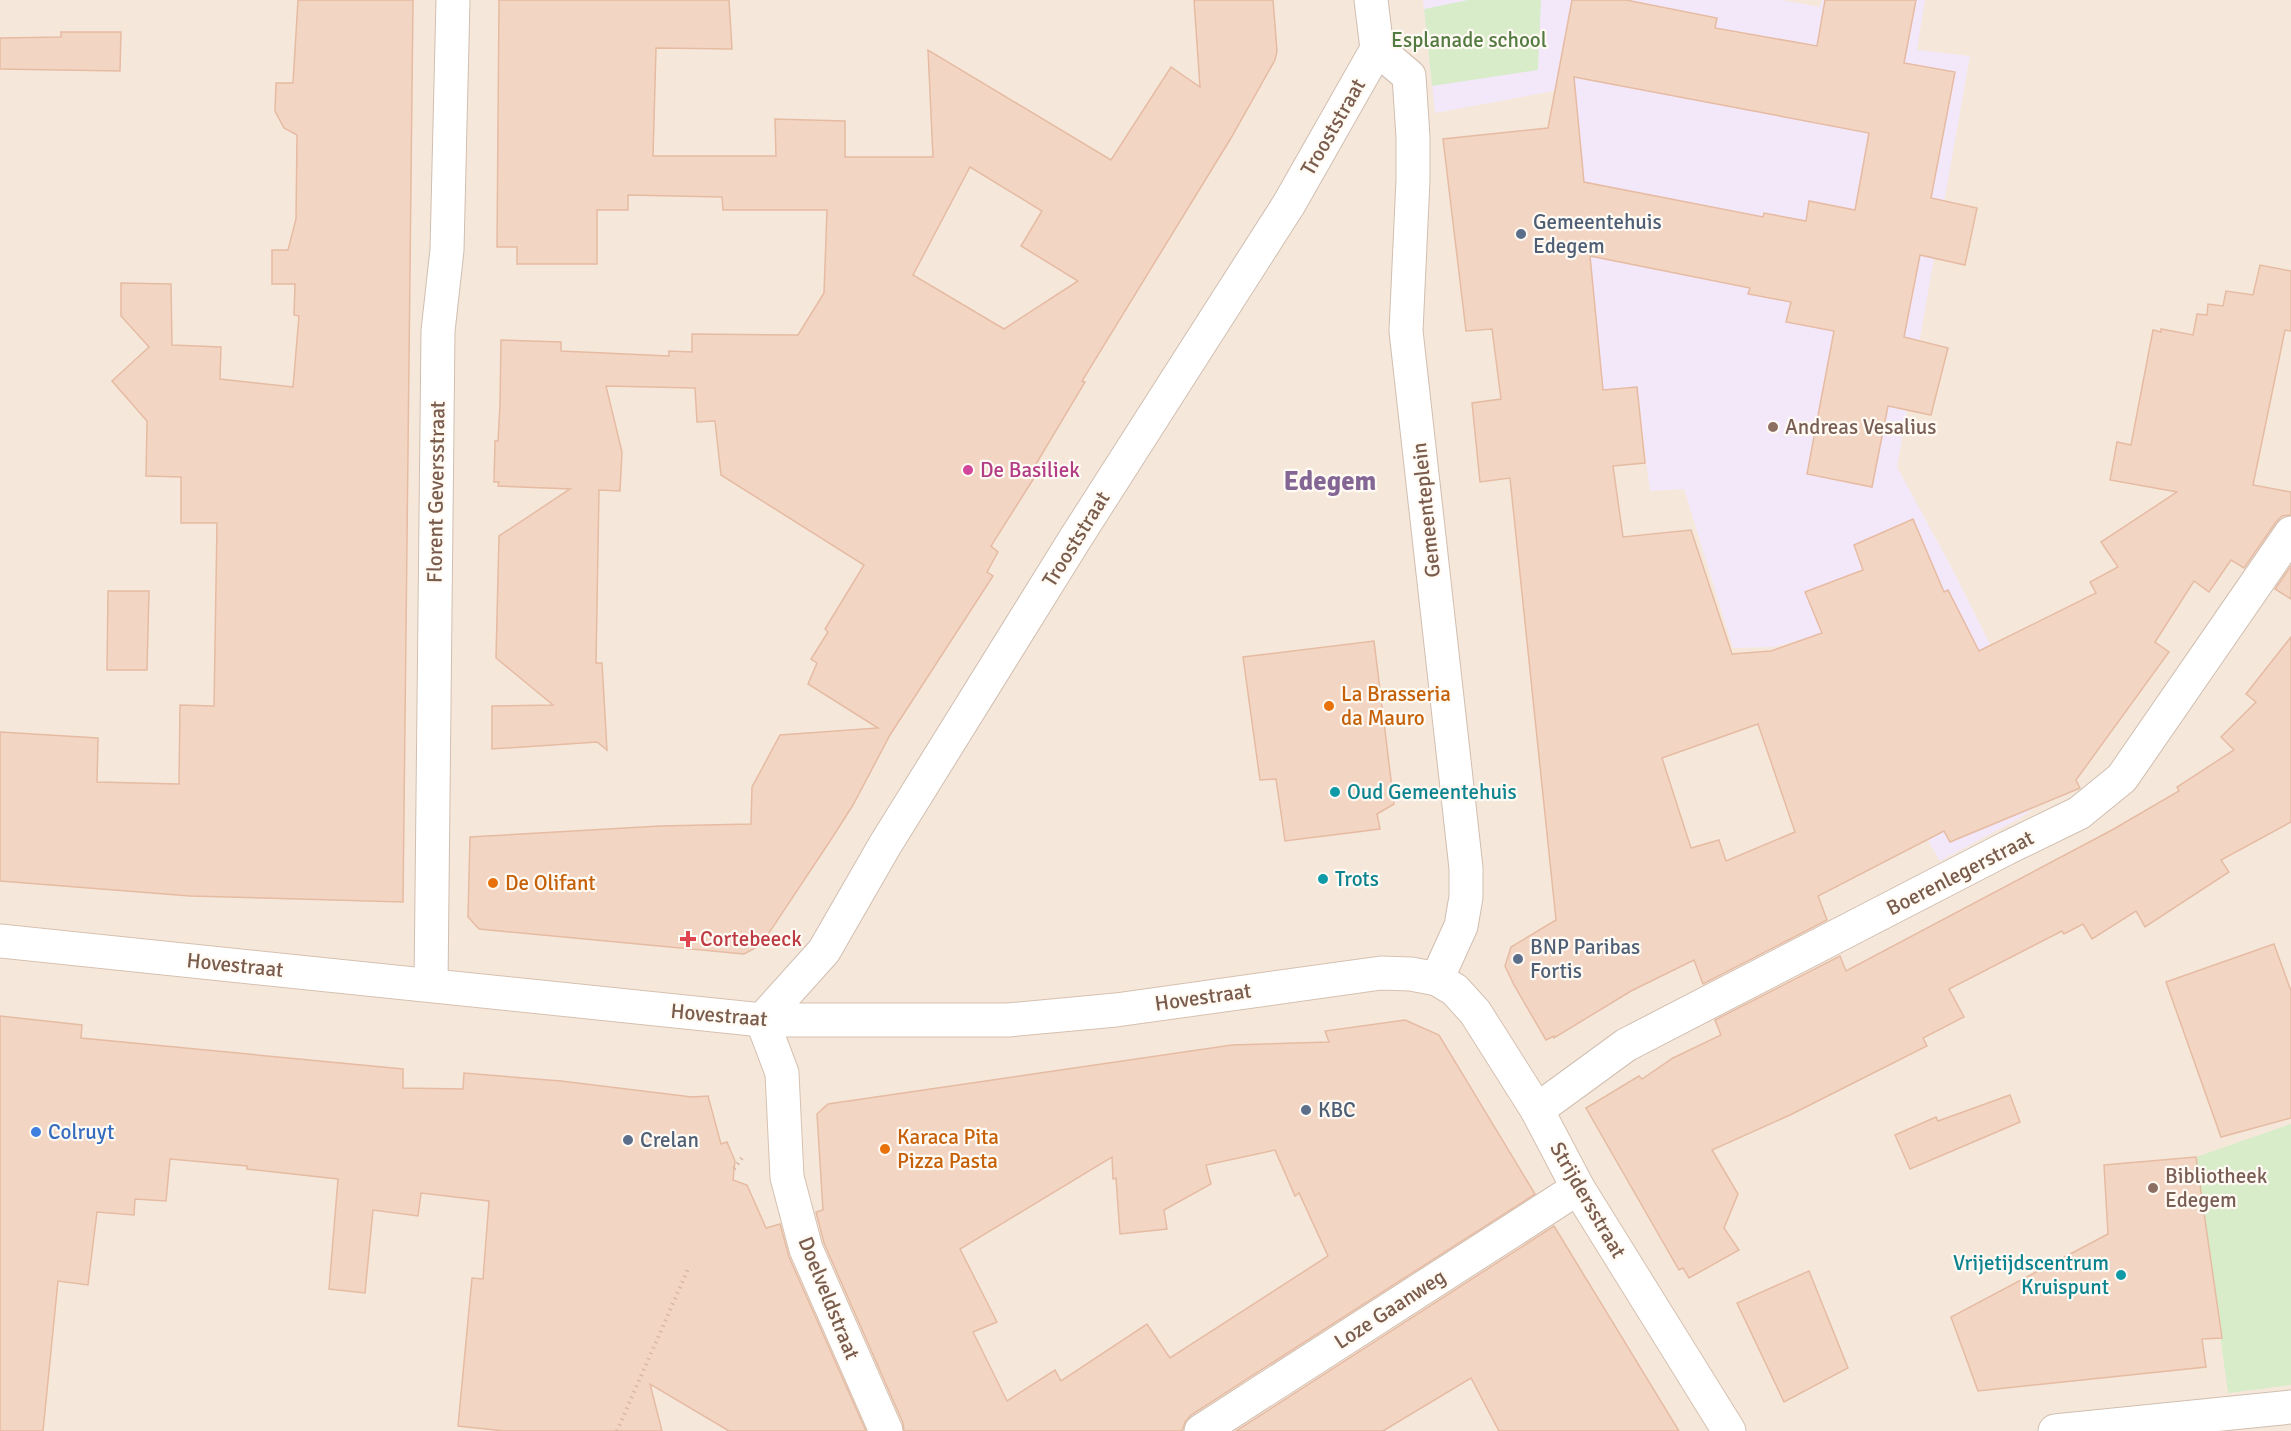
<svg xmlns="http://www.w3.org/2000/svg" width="2291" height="1431" viewBox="0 0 2291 1431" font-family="Signika,sans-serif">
<rect width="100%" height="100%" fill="#fdf6ec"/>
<!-- residential -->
<rect fill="#f5e8da" x="0" y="0" width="2291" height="1431"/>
<!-- education -->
<path fill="#f3e8fa" d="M1423,0H1781L1820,7L1822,0H1925L1917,50L1970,56L1897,467L1955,574L2010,685L2075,778L2020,818L1940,861L1931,846L1876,721L1846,733L1806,638L1774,647L1733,648L1684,489L1650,491L1637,387L1603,390L1578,125L1570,88L1435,113Z"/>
<!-- green -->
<g fill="#d8ecc9">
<path d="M1468,0H1541L1538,70L1432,86L1424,9Z"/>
<path d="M2291,1124V1385L2228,1393L2196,1157Z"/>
</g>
<!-- building -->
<g fill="#f3d5c3" stroke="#e6bba3" stroke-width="1.5" fill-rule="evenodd">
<path d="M298,0H413L403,902L190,896L0,881V732L98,738L97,782L179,784L180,705L214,706L217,523H181V477L146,476L147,421L112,381L149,347L121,316V283L171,284L172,345L221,347L220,379L293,387L299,316L294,315L295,284H272V250H288L296,219L297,135L284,128L275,111L276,83H293Z"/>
<path d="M499,0H729L732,49L656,48L653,156H776L775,119L845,121V157H933L928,50L1111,160L1171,67L1200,87L1194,0H1273L1277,51L1275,60L1231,138L1082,381L1085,382L1036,464L1041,467L991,546L998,552L987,572L993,576L890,735L853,805L832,838L761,945L744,954L479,929L468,917L470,837L660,826L751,824L752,787L780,735L878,728L808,684L817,663L811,659L828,632L825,629L864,565L721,475L715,421L697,422L695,388L606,386L622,452L620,491L599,490L596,663H602L607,750L597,742L492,749V706L553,705L496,658L499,536L570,489L498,486L499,482H494L495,441H498L500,405L501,340L561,342V351L669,356V351L692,352V334L798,335L824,293L827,210H723L722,197L628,195V210H597V264H517V247H497ZM970,167L1042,211L1021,246L1078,281L1004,329L913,275Z"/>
<path d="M1572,0H1626L1717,18L1715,28L1817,46L1825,0H1916L1904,63L1955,72L1931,198L1977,208L1965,265L1920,255L1904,337L1948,348L1931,415L1888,406L1872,487L1807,474L1834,331L1786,322L1791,302L1748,294L1750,288L1590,256L1603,390L1637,387L1645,463L1613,466L1623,537L1691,530L1732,654L1771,651L1822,633L1805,592L1863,570L1854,545L1913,519L1944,592L1948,590L1979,651L2096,593L2090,582L2118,567L2101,542L2177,492L2110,480L2117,442L2131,445L2153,330L2161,332V329L2193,335L2197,314L2207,315L2208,304L2223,306L2226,291L2253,295L2260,265L2291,271V331L2285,330L2253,485L2291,492V515L2282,516L2276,522L2244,568L2231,560L2209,592L2194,581L2155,642L2169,652L2076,780L2080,788L1950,842L1944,831L1818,896L1827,920L1703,984L1694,960L1631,991L1554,1038V1036L1546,1040L1514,985L1505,966L1511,947L1556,920L1510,478L1480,482L1472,403L1501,399L1492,329L1466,331L1443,139L1548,128ZM1574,77L1869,133L1855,210L1809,201L1806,221L1764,213L1763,217L1584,182ZM1758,724L1795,832L1726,861L1719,840L1691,848L1662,758Z"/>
<path d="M61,32H121L120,71L0,69V38L61,37Z"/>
<path d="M2291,566V599L2275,589Z"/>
<path d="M108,591H149L147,670H107Z"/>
<path d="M2291,637V822L2221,860L2229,872L2145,927L2136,911L2092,939L2083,924L2064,934L2062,931L1949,989L1964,1017L1923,1038L1927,1046L1790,1115L1712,1150L1738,1194L1724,1228L1739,1250L1689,1278L1683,1268L1679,1270L1586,1108L1639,1076L1642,1079L1673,1058L1721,1035L1715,1020L1840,956L1846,971L2112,830L2179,791L2177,787L2234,750L2221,737L2256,702L2246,694Z"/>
<path d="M1374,641L1394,804L1377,814L1380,829L1285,841L1276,779L1260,780L1243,657Z"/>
<path d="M2274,944L2291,991V1118L2221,1137L2166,982Z"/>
<path d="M0,1016L82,1025L81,1038L403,1069V1088L463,1089L464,1073L561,1081L692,1097L708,1096L721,1144L727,1142L735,1161L733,1180L747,1185L766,1228L780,1224L789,1257L866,1431H729L650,1384L662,1431H504L458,1426L472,1278L483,1279L489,1201L421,1193L418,1216L373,1210L365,1293L329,1289L338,1179L247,1169V1166L170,1159L166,1201L135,1199L134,1215L97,1212L88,1285L58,1281L43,1431H0Z"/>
<path d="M1405,1020L1439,1035L1535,1194L1191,1415L1185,1422L1182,1431H904L903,1423L824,1243L816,1212L823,1210L817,1114L828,1104L1232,1045L1329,1042L1325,1031ZM1275,1150L1295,1196L1299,1193L1328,1256L1170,1358L1147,1324L1061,1381L1055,1370L1007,1401L973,1332L997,1322L960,1249L1112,1157L1113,1179L1116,1178L1120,1234L1167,1229L1164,1210L1211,1184L1206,1165Z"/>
<path d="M2010,1095L2020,1122L1910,1169L1895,1135L1936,1117L1938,1121Z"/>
<path d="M2196,1157L2222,1338L2202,1339L2206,1367L1978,1391L1951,1317L2108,1234L2104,1165Z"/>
<path d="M1554,1226L1679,1431H1499L1471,1378L1383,1431H1236Z"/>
<path d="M1809,1271L1848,1368L1784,1402L1737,1303Z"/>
</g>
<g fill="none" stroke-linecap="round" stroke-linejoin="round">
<!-- street casing -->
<g stroke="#d1beb0" stroke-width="35">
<g id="street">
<path d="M1371,0L1377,49"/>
<path d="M1377,49L1409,76L1413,137V180L1406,331L1466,868V897L1461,926L1437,979"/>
<path d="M431,985L438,331L447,250L453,0"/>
<path d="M762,1020L824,951L885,845L1075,539L1289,204L1377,49"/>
<path d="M1537,1110L1626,1045L2007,848L2079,813L2122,778L2291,533"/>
<path d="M1201,1431L1578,1188"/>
<path d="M2055,1431L2291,1407"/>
</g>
</g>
<!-- secondary casing -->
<g stroke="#d6c0b0" stroke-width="35">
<g id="secondary">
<path d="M0,941L762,1020H1008L1116,1010L1381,973L1411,974L1437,979L1455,990L1475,1012L1537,1110L1578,1188L1729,1431"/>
<path d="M762,1020L782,1073L787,1177L806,1249L886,1431"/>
</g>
</g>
<!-- path -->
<g stroke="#d9b8a5" stroke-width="4" stroke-dasharray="1.5 4.5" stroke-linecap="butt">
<path d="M734,1169L744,1155"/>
<path d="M617,1431L688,1269"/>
</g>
<!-- street -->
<use href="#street" stroke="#fff" stroke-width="33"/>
<!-- secondary -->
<use href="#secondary" stroke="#fff" stroke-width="33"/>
</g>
<!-- markers -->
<g fill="#5c6f8a" stroke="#fffaf3" stroke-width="2">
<circle cx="1521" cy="234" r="6"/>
<circle cx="1518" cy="959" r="6"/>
<circle cx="1306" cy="1110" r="6"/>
<circle cx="628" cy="1140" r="6"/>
</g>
<g fill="#8d6e63" stroke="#fffaf3" stroke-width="2">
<circle cx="1773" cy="427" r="6"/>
<circle cx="2153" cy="1188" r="6"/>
</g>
<circle fill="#d1479c" stroke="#fffaf3" stroke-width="2" cx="968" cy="470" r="6"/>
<g fill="#e8710a" stroke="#fffaf3" stroke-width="2">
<circle cx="1329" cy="706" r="6"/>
<circle cx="493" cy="883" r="6"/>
<circle cx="885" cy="1149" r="6"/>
</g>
<g fill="#0f9aa8" stroke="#fffaf3" stroke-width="2">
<circle cx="1335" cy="792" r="6"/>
<circle cx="1323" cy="879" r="6"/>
<circle cx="2121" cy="1275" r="6"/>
</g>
<path fill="#e0444e" stroke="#fffaf3" stroke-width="2" d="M685 930h6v6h6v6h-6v6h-6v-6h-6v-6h6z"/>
<circle fill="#3f7fe0" stroke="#fffaf3" stroke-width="2" cx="36" cy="1132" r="6"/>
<g text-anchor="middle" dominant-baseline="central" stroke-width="4.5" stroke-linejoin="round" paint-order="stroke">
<!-- park labels -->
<g font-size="21" fill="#537a41" stroke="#fffaf3">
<text x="1469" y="40">Esplanade school</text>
</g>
<!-- street labels -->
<g font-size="21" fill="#7a5c4d" stroke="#fffaf3">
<text transform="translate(1333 127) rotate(-60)">Trooststraat</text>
<text transform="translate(436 492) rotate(-89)">Florent Geversstraat</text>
<text transform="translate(1426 510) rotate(-96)">Gemeenteplein</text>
<text transform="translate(1076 539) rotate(-58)">Trooststraat</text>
<text transform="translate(1960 873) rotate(-27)">Boerenlegerstraat</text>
<text transform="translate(235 965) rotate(6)">Hovestraat</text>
<text transform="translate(1203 997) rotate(-8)">Hovestraat</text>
<text transform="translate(719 1015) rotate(5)">Hovestraat</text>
<text transform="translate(1588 1200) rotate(60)">Strijdersstraat</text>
<text transform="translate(829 1298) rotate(68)">Doelveldstraat</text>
<text transform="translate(1390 1309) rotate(-33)">Loze Gaanweg</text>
</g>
<!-- service labels -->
<g font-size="21" fill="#4e5e75" stroke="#fffaf3" text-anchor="start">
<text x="1533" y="222">Gemeentehuis<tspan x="1533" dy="24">Edegem</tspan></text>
<text x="1530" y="947">BNP Paribas<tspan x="1530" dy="24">Fortis</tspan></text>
<text x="1318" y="1110">KBC</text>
<text x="640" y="1140">Crelan</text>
</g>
<!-- education labels -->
<g font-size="21" fill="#785e54" stroke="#fffaf3" text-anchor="start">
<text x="1785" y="427">Andreas Vesalius</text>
<text x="2165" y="1176">Bibliotheek<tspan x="2165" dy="24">Edegem</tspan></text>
</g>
<!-- hotel labels -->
<g font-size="21" fill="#b23c85" stroke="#fffaf3" text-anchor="start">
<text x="980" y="470">De Basiliek</text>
</g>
<!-- food labels -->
<g font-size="21" fill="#c56008" stroke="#fffaf3" text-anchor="start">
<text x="1341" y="694">La Brasseria<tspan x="1341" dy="24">da Mauro</tspan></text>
<text x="505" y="883">De Olifant</text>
<text x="897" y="1137">Karaca Pita<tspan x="897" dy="24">Pizza Pasta</tspan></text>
</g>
<!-- culture labels -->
<g font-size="21" fill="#0d838f" stroke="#fffaf3" text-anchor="start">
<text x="1347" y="792">Oud Gemeentehuis</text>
<text x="1335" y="879">Trots</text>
<text x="2109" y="1263" text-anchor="end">Vrijetijdscentrum<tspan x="2109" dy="24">Kruispunt</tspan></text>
</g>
<!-- health labels -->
<g font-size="21" fill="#be3a42" stroke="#fffaf3" text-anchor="start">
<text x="700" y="939">Cortebeeck</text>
</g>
<!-- shop labels -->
<g font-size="21" fill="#366cbe" stroke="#fffaf3" text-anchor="start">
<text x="48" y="1132">Colruyt</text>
</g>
<!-- district labels -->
<g font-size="27" font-weight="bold" fill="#846695" stroke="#fffaf3">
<text x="1330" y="481">Edegem</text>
</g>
</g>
</svg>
